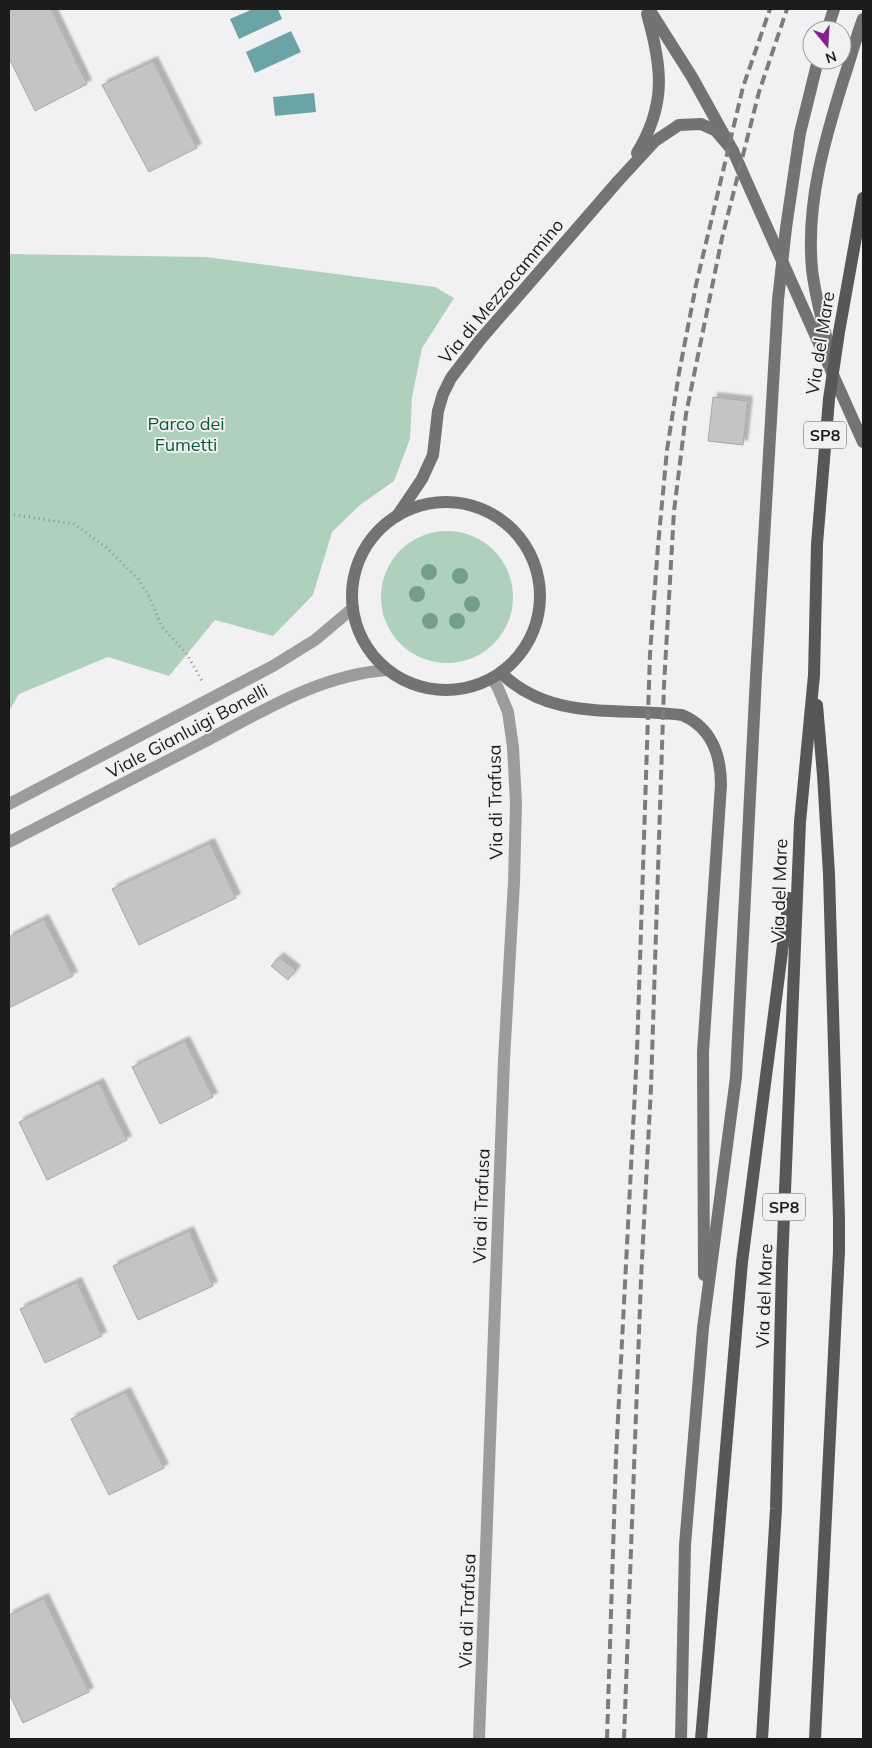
<svg xmlns="http://www.w3.org/2000/svg" width="872" height="1748" viewBox="0 0 872 1748" font-family="Mulish,sans-serif">
<defs>
<filter id="shadow"><feDropShadow dx="4.5" dy="-4.5" stdDeviation="1" flood-color="#0004"/></filter>
</defs>
<rect width="100%" height="100%" fill="#f1f1f3"/>
<!-- green -->
<g fill="#afd1bb">
<path d="M9,254L206,257L435,287L454,298L422,348L412,397L410,439L394,481L360,505L332,532L313,595L273,636L215,620L169,676L108,657L19,694L9,711Z"/>
<circle cx="447" cy="597" r="66"/>
</g>
<!-- water -->
<g fill="#6ba4a7">
<path d="M253,9H278L282,19L239,39L230,19Z"/>
<path d="M291,31L301,52L255,73L246,52Z"/>
<path d="M314,93L316,112L275,116L273,97Z"/>
</g>
<!-- building -->
<g fill="#c5c3c3" stroke="#a9a7a7" filter="url(#shadow)">
<path d="M9,9H51L87,84L35,111L9,58Z"/>
<path d="M153,61L197,148L149,172L102,85Z"/>
<path d="M713,397L748,401L743,445L708,441Z"/>
<path d="M210,843L236,898L139,945L112,889Z"/>
<path d="M44,919L73,976L9,1008V937Z"/>
<path d="M279,957L296,970L288,980L271,966Z"/>
<path d="M185,1041L213,1097L160,1124L132,1067Z"/>
<path d="M99,1083L127,1140L47,1180L19,1122Z"/>
<path d="M189,1231L213,1286L138,1320L113,1266Z"/>
<path d="M77,1282L102,1336L45,1363L20,1309Z"/>
<path d="M126,1392L164,1468L109,1495L71,1419Z"/>
<path d="M44,1598L89,1692L23,1723L9,1693V1615Z"/>
</g>
<g fill="none" stroke-linecap="round" stroke-linejoin="round">
<!-- path -->
<path stroke="#919193" stroke-width="3" stroke-dasharray="1 4" stroke-linecap="butt" d="M9,514L74,524L107,548L138,579L148,594L162,627L187,654L202,681"/>
<!-- minor -->
<path stroke="#9d9c9b" stroke-width="12" d="M479,1739L504,1060L514,882L516,803L513,747L508,712L498,688L492,678"/>
<!-- tertiary -->
<g stroke="#9d9c9b" stroke-width="12">
<path d="M9,804L273,666L315,640L353,608"/>
<path d="M9,842C73,809 138,776 202,743C261,712 319,675 387,670"/>
</g>
<!-- secondary -->
<g stroke="#747373" stroke-width="12">
<path d="M649,9L692,77L733,151L863,442"/>
<path d="M827,30L834,9"/>
<path d="M637,153C667,104 662,66 647,14"/>
<path d="M830,351C823,324 815,297 812,269C806,204 824,142 843,81C850,61 855,40 863,19"/>
<circle cx="446" cy="596" r="94"/>
<path d="M397,516L422,479L433,455L438,411L443,394L451,378L480,340L619,180L655,141L679,125L701,124L710,128L716,131L733,151"/>
<path d="M501,673C551,722 618,707 682,715C711,727 721,755 721,785L703,1052L704,1275"/>
<path d="M681,1739L685,1545L703,1328L736,1077L756,676L778,300L786,228L800,133L818,60"/>
</g>
<!-- primary -->
<g stroke="#585656" stroke-width="12">
<path d="M701,1739L742,1262L789,898"/>
<path d="M762,1739L776,1509L782,1265L800,822L814,675L817,544L829,399L839,332L863,198"/>
<path d="M815,1739L839,1251V1219L829,874L823,775L817,705"/>
</g>
<!-- rail -->
<g stroke="#7c7c7d" stroke-width="4" stroke-dasharray="10 5" stroke-linecap="butt">
<path d="M607,1739L616,1457L637,1052L650,654L658,546L667,450L679,373L696,285L743,87L770,9"/>
<path d="M624,1739L641,1279L651,1087L664,685L674,511L686,414L722,238L759,92L787,9"/>
</g>
</g>
<!-- trees -->
<g fill="#749d8a">
<circle cx="429" cy="572" r="8"/>
<circle cx="460" cy="576" r="8"/>
<circle cx="417" cy="594" r="8"/>
<circle cx="472" cy="604" r="8"/>
<circle cx="430" cy="621" r="8"/>
<circle cx="457" cy="621" r="8"/>
</g>
<g text-anchor="middle" dominant-baseline="central" stroke-width="4" stroke-linejoin="round" paint-order="stroke">
<!-- shield labels -->
<g fill="#f1f1f3" stroke="#5c5c5d" stroke-width="1">
<rect x="804" y="421.5" width="42" height="27" rx="4"/>
<rect x="763" y="1193.5" width="42" height="27" rx="4"/>
</g>
<g font-size="16" font-weight="bold" fill="#1c1c1d">
<text x="825" y="435">SP8</text>
<text x="784" y="1207">SP8</text>
</g>
<!-- street labels -->
<g font-size="18" fill="#1c1c1d" stroke="#f1f1f3">
<text transform="translate(501 291) rotate(-50)">Via di Mezzocammino</text>
<text transform="translate(820 343) rotate(-81)">Via del Mare</text>
<text transform="translate(187 731) rotate(-28)">Viale Gianluigi Bonelli</text>
<text transform="translate(495 802) rotate(-91)">Via di Trafusa</text>
<text transform="translate(779 891) rotate(-88)">Via del Mare</text>
<text transform="translate(481 1206) rotate(-88)">Via di Trafusa</text>
<text transform="translate(764 1296) rotate(-88)">Via del Mare</text>
<text transform="translate(467 1611) rotate(-88)">Via di Trafusa</text>
</g>
<!-- park labels -->
<g font-size="18" fill="#0e5835" stroke="#f1f1f3">
<text x="186" y="423">Parco dei<tspan x="186" dy="21">Fumetti</tspan></text>
</g>
</g>
<!-- border -->
<rect width="872" height="1748" fill="none" stroke="#1c1c1d" stroke-width="20"/>
<!-- north arrow -->
<g transform="translate(827 45) rotate(162)"><circle r="24" fill="#f1f1f3" stroke="#9c9c9d"/>
<path d="M0-4L9 19L0 12L-9 19Z" fill="#81238f"/>
<text y="-8" font-size="14" font-weight="bold" text-anchor="middle" fill="#1c1c1d">N</text>
</g>
</svg>
